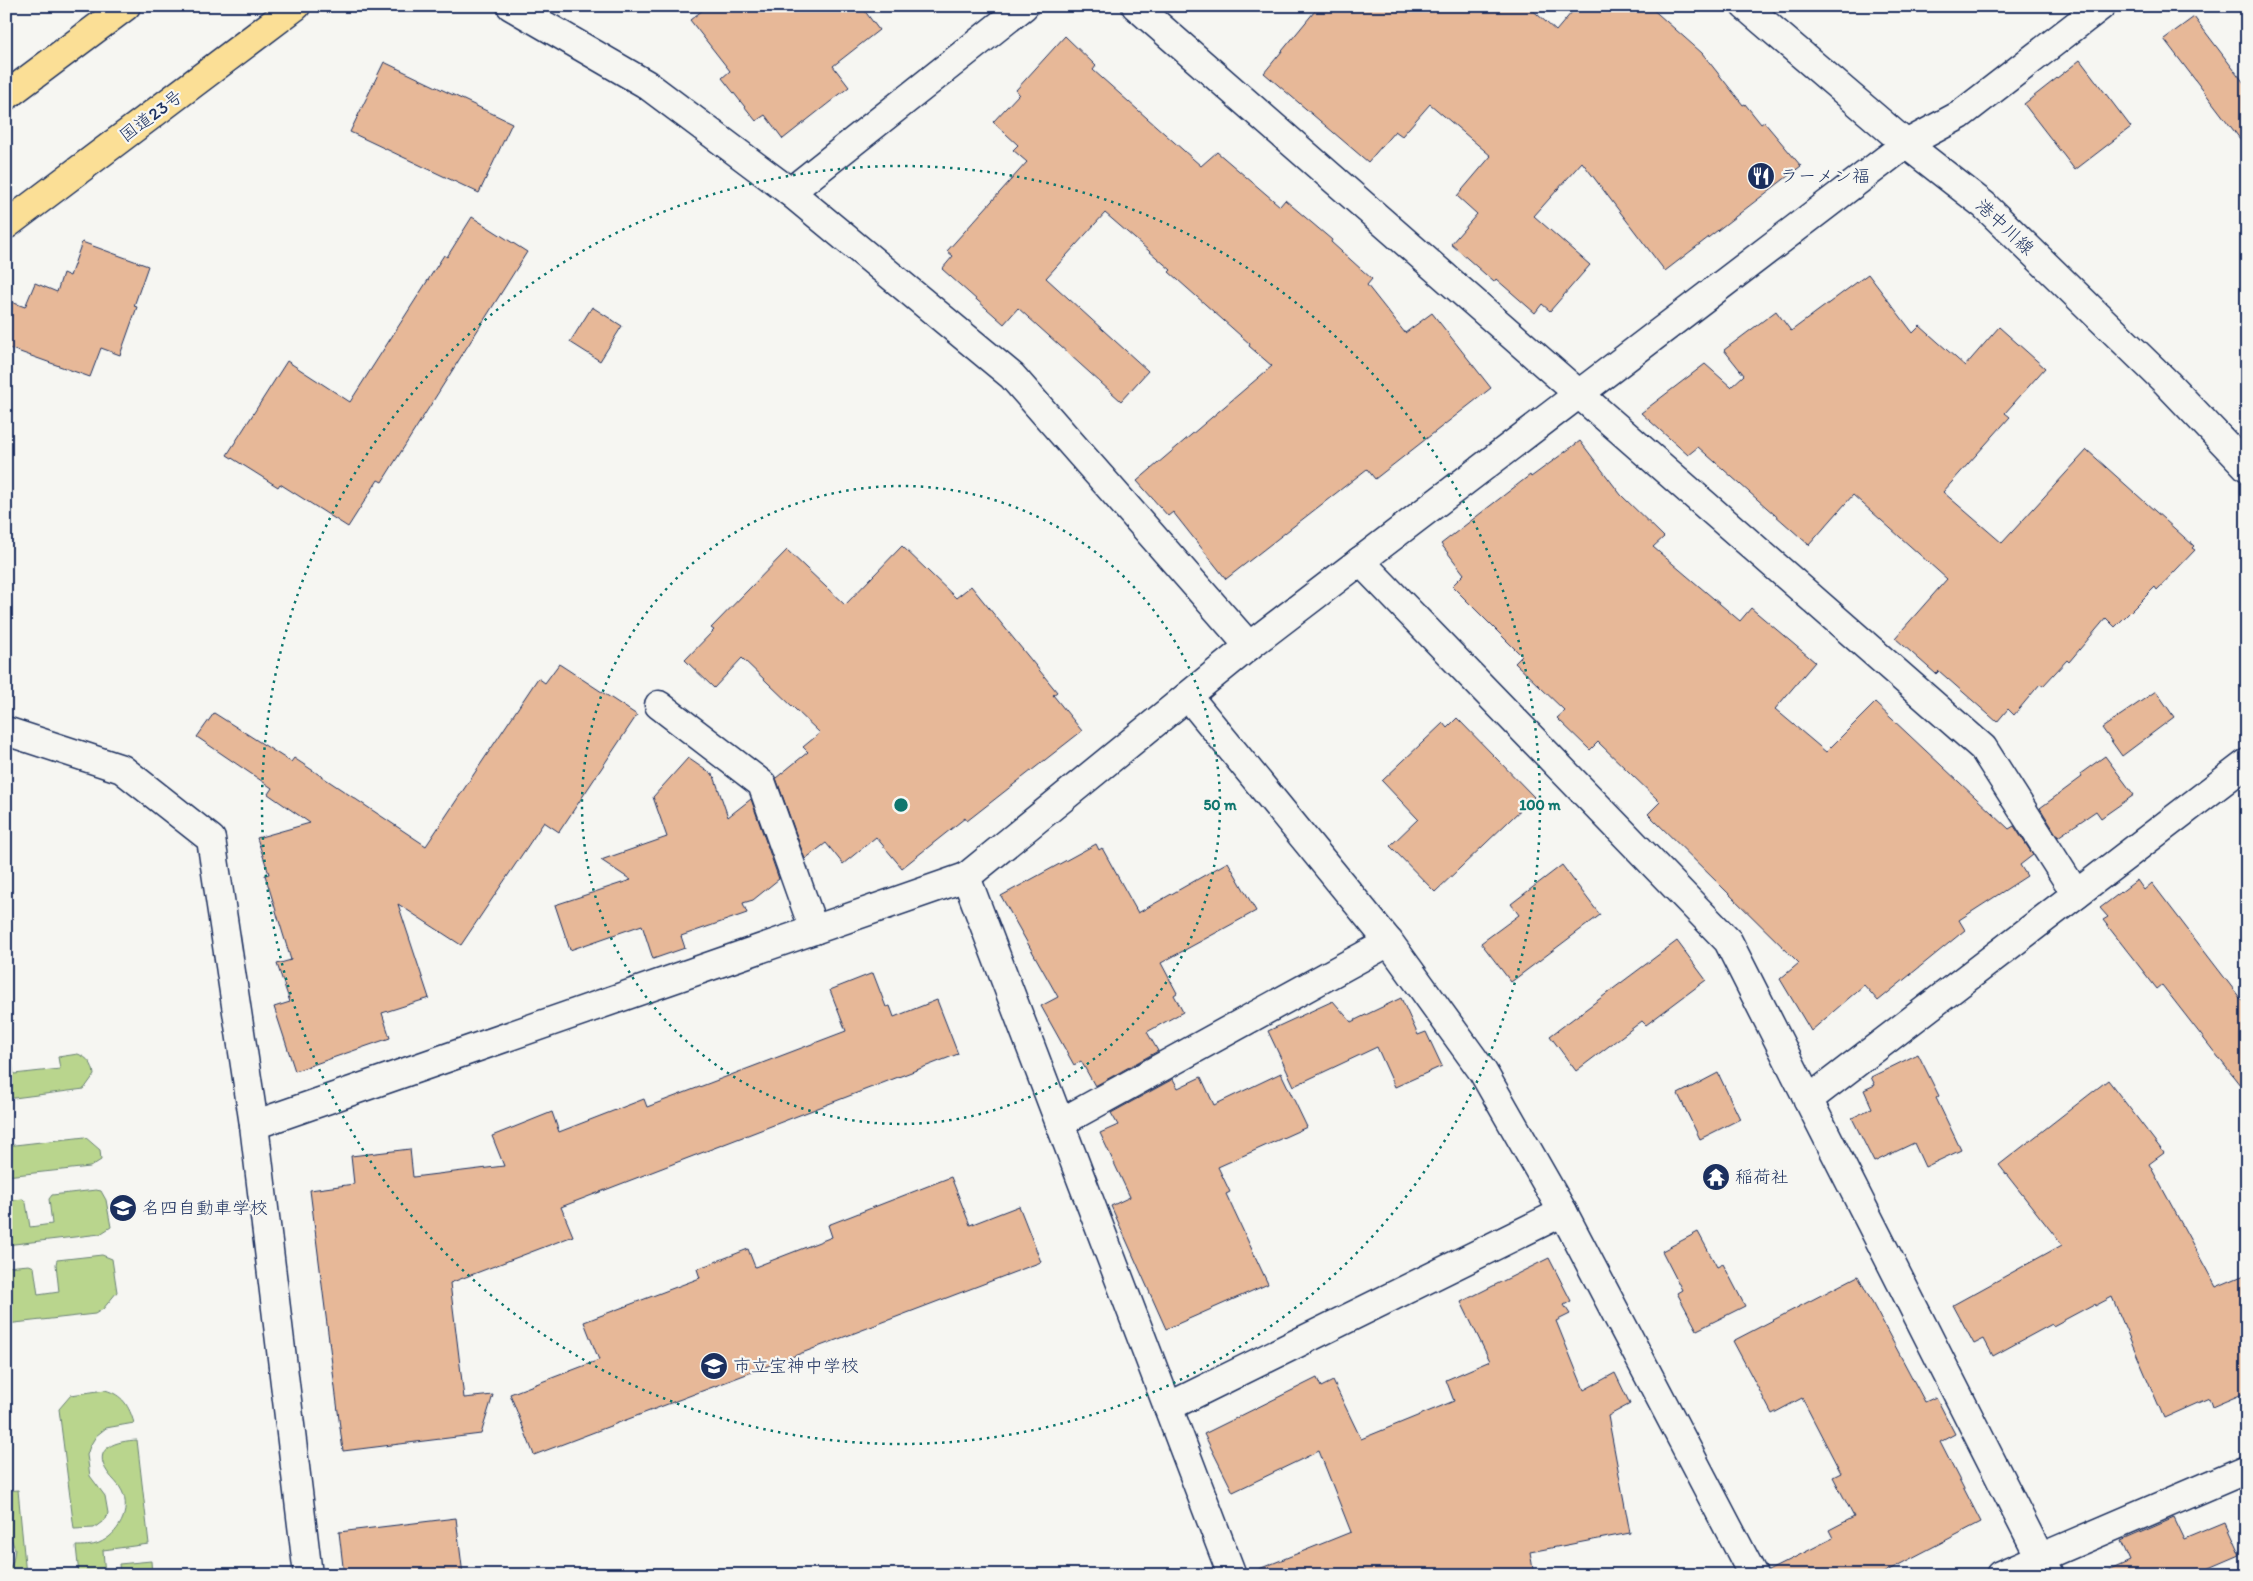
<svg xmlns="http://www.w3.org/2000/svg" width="2253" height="1581" viewBox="0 0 2253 1581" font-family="Itim,'Klee One',sans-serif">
<rect width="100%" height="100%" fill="#f6f6f2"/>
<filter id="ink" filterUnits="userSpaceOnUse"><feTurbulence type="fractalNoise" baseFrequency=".02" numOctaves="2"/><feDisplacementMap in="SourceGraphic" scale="10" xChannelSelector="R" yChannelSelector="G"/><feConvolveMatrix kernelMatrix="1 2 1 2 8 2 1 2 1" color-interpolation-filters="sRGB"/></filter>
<g filter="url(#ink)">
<!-- green -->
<g fill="#b9d58d" stroke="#6a8276">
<path d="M78,1054C88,1058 93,1064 94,1075L84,1089L6,1099V1062L12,1061L14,1074L60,1069L58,1057Z"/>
<path d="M85,1137L100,1150L101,1160L90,1167L6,1176V1146Z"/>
<path d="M96,1190L101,1191L106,1200L111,1227L100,1234L6,1245V1201L23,1199L26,1203L30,1227L52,1224L49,1199L52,1195Z"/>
<path d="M102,1255L112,1259L117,1292L103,1309L95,1314L6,1324V1267L29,1265L34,1267L38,1295L59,1292L56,1264L57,1260Z"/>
<path d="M105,1390C123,1395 129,1406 134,1423L106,1428L96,1436L90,1446L87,1455L90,1476L105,1496L108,1513L106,1519L94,1528L74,1529L59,1409L71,1395Z"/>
<path d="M137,1440L149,1544L103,1550L105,1575H79L76,1546C83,1546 92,1546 99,1543C118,1535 132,1511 122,1491C119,1484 112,1479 108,1473C90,1447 118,1441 137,1440Z"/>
<path d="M18,1490L26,1575H6L13,1561L15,1549L6,1527V1491Z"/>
<path d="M151,1561L152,1575H120L119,1564Z"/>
</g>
<!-- building -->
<g fill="#e7b898" stroke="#1b2f5e">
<path d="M708,6H861L879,30L833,66L849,87L783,139L765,115L756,121L722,78L730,71L690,20Z"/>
<path d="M1319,6H1528L1556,31L1577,6H1649L1702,53L1743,105L1745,104L1761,124L1764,122L1801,166L1665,271L1582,162L1534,216L1590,265L1550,311L1542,304L1535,313L1496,279L1494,282L1451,244L1477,214L1457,196L1491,156L1430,104L1402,136L1395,131L1368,162L1264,73Z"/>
<path d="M2194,17L2247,87V148L2164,39Z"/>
<path d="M1065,36L1096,66L1093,70L1201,166L1217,152L1280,206L1285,200L1332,240L1331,242L1372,279L1367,285L1405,333L1432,313L1491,388L1375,479L1367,469L1226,579L1173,512L1168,516L1137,481L1272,366L1249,346L1250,344L1169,272L1171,270L1105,213L1046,278L1148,371L1121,401L1018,308L1004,324L942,269L953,256L947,251L1027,162L1013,150L1018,145L993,122L1019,94L1016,90Z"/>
<path d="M2080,60L2131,127L2075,170L2024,104Z"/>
<path d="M384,62L512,123L479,193L350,132Z"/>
<path d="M472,217L527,252L382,482L378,480L348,527L280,484L278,487L227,455L287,361L350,402L444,255L447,257Z"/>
<path d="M82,242L148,266L134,306L137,307L120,355L101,348L90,377L6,347V300L25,307L35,283L57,292L63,273L70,276Z"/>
<path d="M1868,274L1913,333L1920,326L1965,366L1999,327L2045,368L2005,413L2010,417L1943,492L2002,543L2087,450L2194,546L2192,548L2195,550L2157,590L2155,587L2115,627L2106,618L2069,662L2067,660L2043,686L2040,684L2014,715L2008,709L1997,722L1939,671L1936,674L1895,638L1947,579L1853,495L1809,545L1698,447L1688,455L1641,413L1705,364L1731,387L1744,375L1724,350L1776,311L1791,331Z"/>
<path d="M592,307L622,326L600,361L570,342Z"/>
<path d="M1580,441L1621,495L1664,537L1653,547L1740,621L1751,608L1815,662L1775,709L1826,752L1875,703L2009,829L2014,826L2033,855L2020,865L2027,876L1959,920L1965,930L1878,1001L1864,985L1811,1031L1780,979L1799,963L1648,814L1660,802L1598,742L1590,750L1557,718L1565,711L1515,663L1522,656L1452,586L1464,574L1441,544L1530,475L1531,477Z"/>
<path d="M902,546L956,598L971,586L1057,692L1053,695L1082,731L967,821L965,818L902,868L876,837L843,864L826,843L805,859L776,778L808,752L803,747L820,733L742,658L714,688L685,660L714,630L711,628L787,550L845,605Z"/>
<path d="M559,664L637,715L559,832L544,822L461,945L398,904L429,998L382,1013L390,1038L295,1071L274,1007L290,1002L277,964L291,960L265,875L269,874L257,838L310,823L268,794L272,788L197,737L214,713L291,762L294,758L426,846L538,678L545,683Z"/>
<path d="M2156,691L2174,717L2122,756L2102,728Z"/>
<path d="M1457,718L1534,797L1435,892L1390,846L1418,819L1382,781L1443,723L1447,728Z"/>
<path d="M2105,756L2134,795L2101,818L2096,811L2058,837L2040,808L2082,777L2080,774Z"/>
<path d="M688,758L714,776L728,817L751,799L779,879L753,900L743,903L747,913L681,936L685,948L653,959L642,925L570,950L555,905L631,880L601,860L667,837L653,797Z"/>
<path d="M1096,844L1099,850L1102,848L1138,913L1228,862L1256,911L1161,963L1177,993L1174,995L1183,1012L1147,1032L1158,1051L1095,1086L1081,1061L1074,1065L1041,1006L1058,997L1001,896Z"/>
<path d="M1562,865L1600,915L1511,982L1481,943L1519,915L1511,904Z"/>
<path d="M2137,880L2144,890L2152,883L2247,1007V1094L2162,985L2157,989L2103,920L2108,917L2100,908Z"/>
<path d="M1677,941L1706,980L1646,1025L1642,1021L1576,1071L1550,1036Z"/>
<path d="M873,973L886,1007L890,1006L894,1017L937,1000L958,1054L561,1207L573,1236L450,1283L464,1398L493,1395L481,1434L343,1451L310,1190L354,1184L351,1156L410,1149L413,1177L504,1166L492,1136L552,1112L559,1132L644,1099L647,1107L846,1031L830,990Z"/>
<path d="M1401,998L1418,1035L1426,1032L1442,1066L1395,1087L1377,1047L1294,1086L1268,1031L1333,1001L1351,1022Z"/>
<path d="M1918,1054L1939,1096L1936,1098L1961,1150L1925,1167L1914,1143L1874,1162L1852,1118L1872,1108L1864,1090L1875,1085L1871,1077Z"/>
<path d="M1281,1073L1307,1127L1218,1167L1230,1192L1226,1194L1268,1284L1166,1329L1111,1206L1130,1197L1100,1133L1118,1125L1111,1113L1173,1079L1178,1088L1201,1077L1214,1105Z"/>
<path d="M1718,1073L1740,1119L1700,1139L1678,1094Z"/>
<path d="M2108,1080L2164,1153L2149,1164L2216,1287L2247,1274V1392L2212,1407L2209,1398L2164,1418L2112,1297L2095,1306L2094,1304L2053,1326L2052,1324L1993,1356L1984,1339L1974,1344L1953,1305L2062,1245L1999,1165Z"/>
<path d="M951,1177L970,1225L1019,1206L1041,1262L534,1455L510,1394L599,1360L584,1322L700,1278L697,1269L748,1249L755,1267L832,1237L828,1225Z"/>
<path d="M1698,1232L1717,1267L1723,1264L1745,1306L1697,1330L1677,1293L1682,1290L1662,1251Z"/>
<path d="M1549,1258L1571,1301L1564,1305L1570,1314L1556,1321L1584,1390L1615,1373L1630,1404L1608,1416L1630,1533L1530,1552L1534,1575H1249V1573L1351,1532L1319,1451L1233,1492L1204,1434L1317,1378L1321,1387L1333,1381L1361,1439L1454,1401L1446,1380L1490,1361L1461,1302Z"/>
<path d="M1858,1276L1925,1402L1936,1397L1955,1434L1940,1442L1981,1522L1879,1575H1768V1571L1833,1538L1829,1530L1854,1517L1833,1477L1841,1473L1802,1398L1772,1414L1733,1341Z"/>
<path d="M456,1518L463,1575H344L339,1532Z"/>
<path d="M2174,1518L2184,1539L2225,1522L2240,1555L2198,1573L2199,1575H2099L2130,1561L2121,1541Z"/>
</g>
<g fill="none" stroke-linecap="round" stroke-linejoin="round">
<!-- street casing -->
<g stroke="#1b2f5e" stroke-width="31">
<g id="street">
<path d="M511,6L646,84L790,192L1012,376L1249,646"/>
<path d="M1136,6L1983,748L2076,894"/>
<path d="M790,192L1024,6"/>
<path d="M1360,561L1728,941L2049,1575"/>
<path d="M1188,696L1389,942L1483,1072L1563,1212L1753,1575"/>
<path d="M659,705L762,784L814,930"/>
<path d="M6,731L122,769L211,839L254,1125L308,1575"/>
<path d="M966,877L1232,1575"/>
<path d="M1808,1100L2247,763"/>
<path d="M1060,1123L1389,942"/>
<path d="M254,1125L966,877L1249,646L1906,144L1960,115L2101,6"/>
<path d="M1168,1407L1563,1212"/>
<path d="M2000,1575L2247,1469"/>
</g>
</g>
<!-- secondary casing -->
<g stroke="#1b2f5e" stroke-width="31">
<path id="secondary" d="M1745,6L1906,144L1984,205L2167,383L2247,467"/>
</g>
<!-- highway casing -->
<g stroke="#1b2f5e" stroke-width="31">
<g id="highway">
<path d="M6,96L126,6"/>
<path d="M6,225L296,6"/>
</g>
</g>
<!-- street -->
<use href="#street" stroke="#f6f6f2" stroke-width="28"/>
<!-- secondary -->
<use href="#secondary" stroke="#f6f6f2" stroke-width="28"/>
<!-- highway -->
<use href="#highway" stroke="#fbdf96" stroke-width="28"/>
</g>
</g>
<!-- distance rings -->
<g fill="none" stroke="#0f766e" stroke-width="2.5" stroke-dasharray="2.5 5">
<circle cx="901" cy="805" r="319"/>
<circle cx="901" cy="805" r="639"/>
</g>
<!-- icons -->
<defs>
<g id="restaurant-disc" transform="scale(1.4375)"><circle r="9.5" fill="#1b2f5e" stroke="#f6f6f2"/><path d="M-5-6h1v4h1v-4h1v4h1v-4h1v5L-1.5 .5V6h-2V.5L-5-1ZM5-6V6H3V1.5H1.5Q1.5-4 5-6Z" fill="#fff"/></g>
<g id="temple-disc" transform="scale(1.4375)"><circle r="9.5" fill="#1b2f5e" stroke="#f6f6f2"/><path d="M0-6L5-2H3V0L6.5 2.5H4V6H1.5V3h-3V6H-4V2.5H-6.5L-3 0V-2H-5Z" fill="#fff"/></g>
<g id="university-disc" transform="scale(1.4375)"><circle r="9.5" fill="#1b2f5e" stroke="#f6f6f2"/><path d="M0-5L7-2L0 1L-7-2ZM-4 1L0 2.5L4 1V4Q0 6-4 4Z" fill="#fff"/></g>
<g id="school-disc" transform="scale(1.4375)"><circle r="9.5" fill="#1b2f5e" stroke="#f6f6f2"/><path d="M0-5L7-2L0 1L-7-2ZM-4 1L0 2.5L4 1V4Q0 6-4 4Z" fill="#fff"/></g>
</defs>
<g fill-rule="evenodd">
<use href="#restaurant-disc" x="1761" y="176"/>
<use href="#temple-disc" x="1716" y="1177"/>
<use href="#university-disc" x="123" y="1208"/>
<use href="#school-disc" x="714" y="1366"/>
</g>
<g text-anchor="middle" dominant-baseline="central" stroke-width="4.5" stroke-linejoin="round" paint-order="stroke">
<!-- street labels -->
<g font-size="18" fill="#1b2f5e" stroke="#f6f6f2">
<text transform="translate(151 116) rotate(-37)">国道23号</text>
<text transform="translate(2005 227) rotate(43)">港中川線</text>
</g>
<!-- poi labels -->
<g font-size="18" fill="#1b2f5e" stroke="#f6f6f2" text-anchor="start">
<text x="1780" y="176">ラーメン福</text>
<text x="1735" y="1177">稲荷社</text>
<text x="142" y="1208">名四自動車学校</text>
<text x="733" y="1366">市立宝神中学校</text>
</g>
</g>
<circle cx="901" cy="805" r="8" fill="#0f766e" stroke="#f6f6f2" stroke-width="2.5"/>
<g font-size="15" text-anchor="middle" font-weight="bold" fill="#0f766e" stroke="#f6f6f2" stroke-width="4.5" stroke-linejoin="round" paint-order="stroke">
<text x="1220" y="810">50 m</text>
<text x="1540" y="810">100 m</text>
</g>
<!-- margin -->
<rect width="2253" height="1581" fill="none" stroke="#f6f6f2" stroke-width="25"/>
<rect x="12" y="12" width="2228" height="1556" fill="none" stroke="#1b2f5e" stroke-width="2" filter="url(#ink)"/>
</svg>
